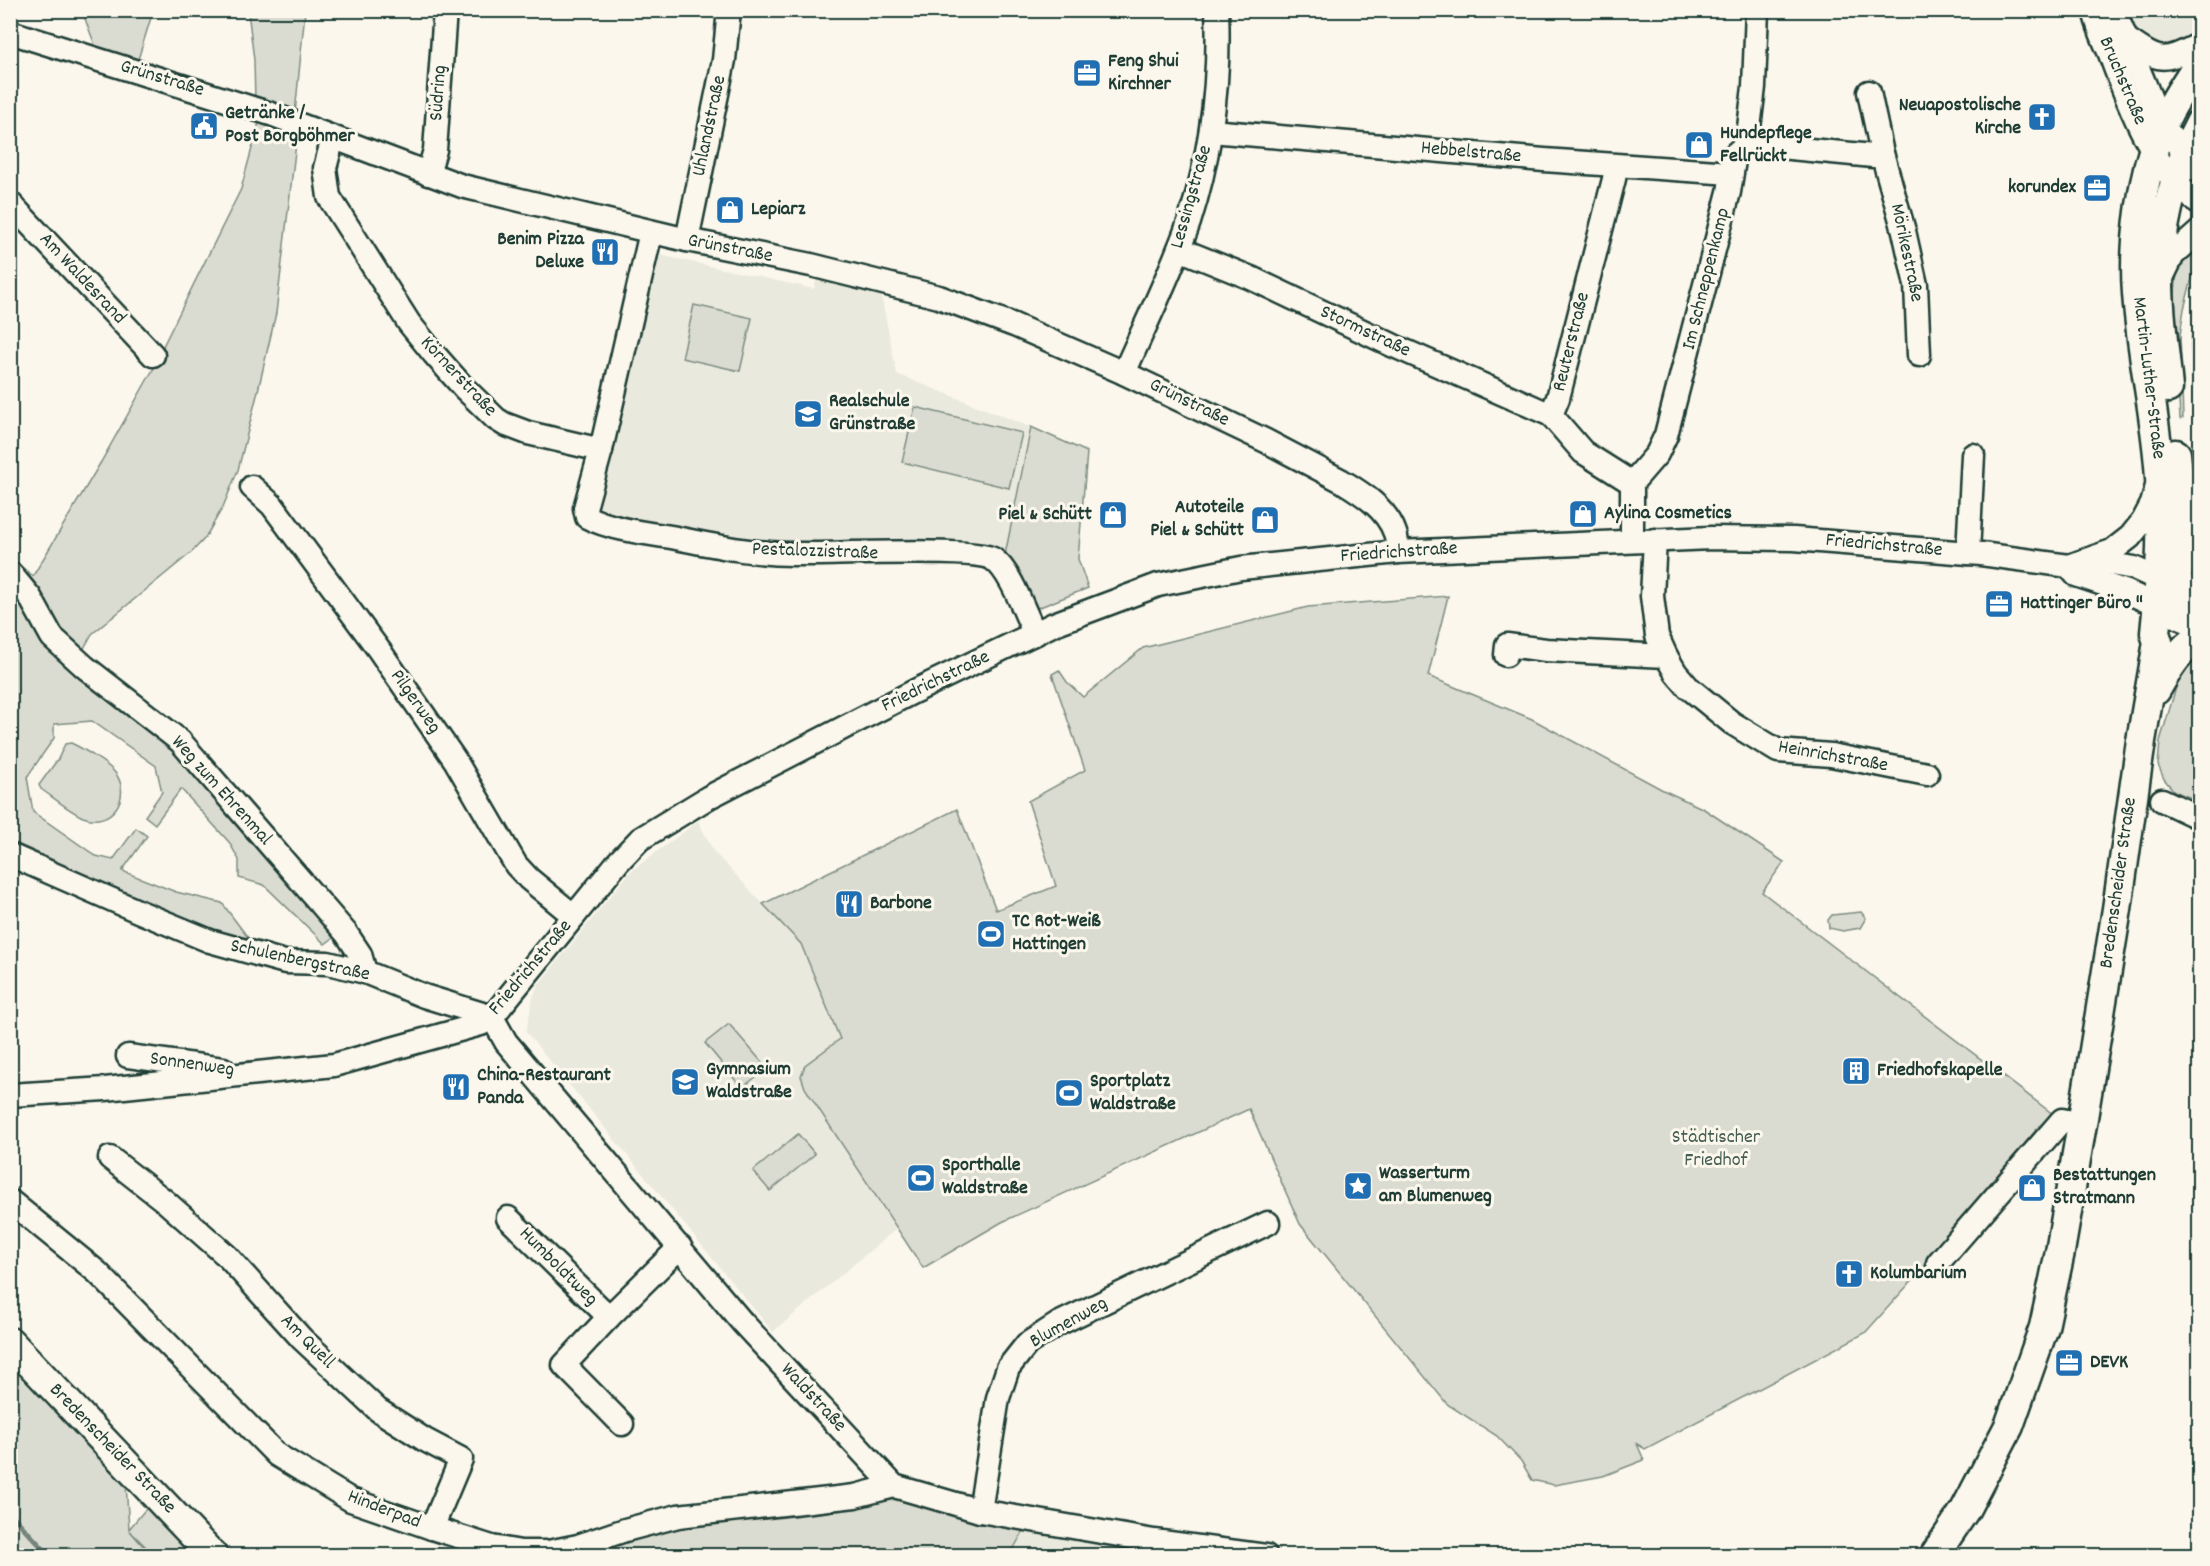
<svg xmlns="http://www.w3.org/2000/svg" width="2210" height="1566" viewBox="0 0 2210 1566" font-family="Dekko,sans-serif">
<rect width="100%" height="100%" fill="#fbf7ec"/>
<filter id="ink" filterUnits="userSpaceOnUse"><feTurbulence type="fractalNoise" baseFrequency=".0167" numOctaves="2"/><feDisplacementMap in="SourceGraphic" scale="12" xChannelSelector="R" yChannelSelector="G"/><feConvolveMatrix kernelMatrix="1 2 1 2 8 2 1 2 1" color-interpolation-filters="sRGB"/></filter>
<g filter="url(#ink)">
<!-- built -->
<g fill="#eae9de">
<path d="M2126,11H2199V25L2186,42L2170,46L2160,45L2140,39Z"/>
<path d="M655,254L814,289L818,275L880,290L897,374L1030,427L1004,560L781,549L593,513Z"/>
<path d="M698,821L714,852L801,944L840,1039L805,1065V1088L896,1229L773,1332L526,1032L533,997L538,985L631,871Z"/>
<path d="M1024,1530L1182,1556H1010Z"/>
</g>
<!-- green -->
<g fill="#dbdcd1" stroke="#7d8c82" stroke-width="1.5">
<path d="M82,11H153L136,66L98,53Z"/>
<path d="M248,11H305L295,114L255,101L254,60Z"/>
<path d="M261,115L298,126L276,313L257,395L238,470L223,507L205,538L192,552L92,634L75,664L171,737L340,933L325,944L264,885L239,878V860L229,842L181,789L155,824L145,816L162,792L156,766L92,721L54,724V738L27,777L33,812L96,856L113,860L136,828L147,836L122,871L176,892L222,903L252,943L211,932L11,841V558L33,576L101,462L155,366L164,344L241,189Z"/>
<path d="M2191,247L2196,258V263L2184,309L2180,335L2183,418L2180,419L2175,324V292L2177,273L2181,260Z"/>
<path d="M2199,282L2200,413L2195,440L2191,343Z"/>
<path d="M694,305L752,318L740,371L682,358Z"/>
<path d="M915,407L1022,433L1009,488L902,462Z"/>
<path d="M1031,427L1087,452L1078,559L1088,588L1035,609L1005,555Z"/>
<path d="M1448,596L1428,676L1532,719L1663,790L1704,809L1784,862L1762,892L2058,1118L1865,1333L1645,1449L1637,1444L1644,1460L1603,1476L1554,1485L1532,1480L1521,1461L1497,1436L1447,1404L1300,1224L1249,1109L1002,1222L923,1268L805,1088L801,1076L805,1065L840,1039L801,944L763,904L957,809L996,910L1056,886L1028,801L1085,770L1052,674L1059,670L1067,682L1083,697L1143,648L1308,607Z"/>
<path d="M2199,650V801L2174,791L2164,779L2158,765L2160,741L2178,681L2188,659Z"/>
<path d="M71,743C82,748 109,764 116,774C132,797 111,828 83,817C69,811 54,798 41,789L39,785L58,759L65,744Z"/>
<path d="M1861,912L1866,918L1860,928L1843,931L1829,928L1828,920L1832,915Z"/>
<path d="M729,1024L767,1068L742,1088L705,1043Z"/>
<path d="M798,1134L815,1154L770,1191L753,1171Z"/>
<path d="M10,1354L126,1484L129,1529L149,1505L199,1555H154L130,1531L151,1555H11Z"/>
<path d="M882,1495L941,1511L1024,1530L1010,1555L564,1556L626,1535Z"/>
</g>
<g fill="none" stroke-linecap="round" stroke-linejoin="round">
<!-- stream -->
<path stroke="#74847b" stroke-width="5" d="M10,1513L50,1556"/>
<!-- minor casing -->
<g stroke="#1f3d34" stroke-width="27">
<g id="minor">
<path d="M2094,10C2097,25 2104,40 2110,54C2127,101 2155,176 2200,203"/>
<path d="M2114,10L2162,126L2200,172"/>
<path d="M10,32L271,114L462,186L687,240L811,265L939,297L1014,325L1124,373L1266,441L1342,481C1362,493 1387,509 1395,533C1397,538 1397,546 1398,552"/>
<path d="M2125,38C2160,62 2161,64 2200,44"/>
<path d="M1869,92L1882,153"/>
<path d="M1211,131L1544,160L1731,173"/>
<path d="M333,138L325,168L329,197L409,323L434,354L464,388L496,419L504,424L528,433L601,450"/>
<path d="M1747,144L1873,156L1882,153L1904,231L1916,285L1919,355"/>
<path d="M1616,166L1614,179L1558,398L1551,415L1583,452L1632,483"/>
<path d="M428,174L435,150L445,10"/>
<path d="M10,203L153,355"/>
<path d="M651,232L601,450L585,508L587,517C610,529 645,533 671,537C711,545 752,554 793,554C824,555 975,547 993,559C1011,571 1025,614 1035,634"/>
<path d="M687,240L724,60L729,10"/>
<path d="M1179,249L1251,278L1394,346L1551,415"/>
<path d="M2161,280L2173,255L2200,231"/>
<path d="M1124,373C1146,323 1171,273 1189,222C1211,154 1220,82 1217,10"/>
<path d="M252,487L272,505L379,650L455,760L516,865L529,879L574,916"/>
<path d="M1655,540L1652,596L1657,636L1666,656L1676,673L1688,687L1732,723L1778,751L1831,755L1927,774"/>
<path d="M1632,541V483L1657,454L1666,435L1729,192L1735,154L1747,144L1754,87L1757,10"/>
<path d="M1968,553L1973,455"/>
<path d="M2088,560L2134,568L2160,580"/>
<path d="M2069,566L2076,575L2127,592L2158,606"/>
<path d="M10,573L30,597L52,637L85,667L180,741L346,933L360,954L365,972"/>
<path d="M1506,655L1507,645L1546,650L1666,656"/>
<path d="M2162,800L2200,818"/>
<path d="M10,855L140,912L210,941L285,962L328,963L365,972L424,996L492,1017"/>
<path d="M492,1017L506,1042L742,1322L894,1486L980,1511L1154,1541L1266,1556"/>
<path d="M128,1056L223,1069"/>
<path d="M10,1095L105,1089L334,1065L481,1024L492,1017L618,862L640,839L709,797L915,691L1054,624L1158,585L1241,568L1398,552L1711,538L1794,539L1981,554L2069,566L2112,551L2130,537L2143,521L2152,504L2157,486"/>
<path d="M110,1158L166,1202L227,1256L302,1339L378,1410L425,1440L461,1459L432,1528"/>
<path d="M10,1201L97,1272L277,1455L351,1500L432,1528L492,1547L521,1552H548L578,1546L625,1530L678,1516L855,1496L894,1486"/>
<path d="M508,1218L609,1317"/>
<path d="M1938,1263L2062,1120L2082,1124"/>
<path d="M622,1424L564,1365L609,1317L680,1247"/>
<path d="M980,1511L998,1398L1008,1368L1027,1344L1058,1324L1268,1223"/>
</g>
</g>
<!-- major casing -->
<g stroke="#1f3d34" stroke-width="33">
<g id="major">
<path d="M2168,388C2165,353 2159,317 2159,282C2160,226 2174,172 2200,123"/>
<path d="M2160,580L2200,595"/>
<path d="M2174,593C2186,544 2182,504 2176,454"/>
<path d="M2158,606L2200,623"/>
<path d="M2156,690C2168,669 2179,650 2200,636"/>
<path d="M10,1342L213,1556"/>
<path d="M1934,1556L1965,1510L2009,1426L2044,1327L2060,1252L2082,1124L2117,909L2141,741L2158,642L2155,633C2161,577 2164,521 2159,465C2154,407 2141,351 2137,293C2133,241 2142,176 2161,128C2171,104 2186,83 2200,61"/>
</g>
</g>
<!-- minor -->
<use href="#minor" stroke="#fbf7ec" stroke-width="22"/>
<!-- major -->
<use href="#major" stroke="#fbf7ec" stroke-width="28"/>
</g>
</g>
<!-- icons -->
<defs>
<g id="office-square" transform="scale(1.5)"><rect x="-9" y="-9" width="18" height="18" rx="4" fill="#1f6fb2" stroke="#fbf7ec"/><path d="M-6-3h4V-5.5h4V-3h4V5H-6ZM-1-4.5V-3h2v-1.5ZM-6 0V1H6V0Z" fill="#fff"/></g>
<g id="church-square" transform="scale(1.5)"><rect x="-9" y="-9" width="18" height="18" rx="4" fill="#1f6fb2" stroke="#fbf7ec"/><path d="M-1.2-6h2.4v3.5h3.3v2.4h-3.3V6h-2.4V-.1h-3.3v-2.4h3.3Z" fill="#fff"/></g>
<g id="civic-square" transform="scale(1.5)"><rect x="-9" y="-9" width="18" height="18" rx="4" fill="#1f6fb2" stroke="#fbf7ec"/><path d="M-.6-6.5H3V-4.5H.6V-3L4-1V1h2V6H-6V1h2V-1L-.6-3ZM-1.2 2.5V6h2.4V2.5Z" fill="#fff"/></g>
<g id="shop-square" transform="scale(1.5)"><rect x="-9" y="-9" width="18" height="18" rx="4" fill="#1f6fb2" stroke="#fbf7ec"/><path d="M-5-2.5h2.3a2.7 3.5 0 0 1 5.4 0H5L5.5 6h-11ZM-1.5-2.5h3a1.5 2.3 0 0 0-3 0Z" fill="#fff"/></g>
<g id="restaurant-square" transform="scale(1.5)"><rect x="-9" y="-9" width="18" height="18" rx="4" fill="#1f6fb2" stroke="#fbf7ec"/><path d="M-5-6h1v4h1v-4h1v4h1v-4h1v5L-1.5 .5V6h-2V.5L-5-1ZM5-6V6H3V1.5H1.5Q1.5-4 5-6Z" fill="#fff"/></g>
<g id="school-square" transform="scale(1.5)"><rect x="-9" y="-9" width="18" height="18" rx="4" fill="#1f6fb2" stroke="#fbf7ec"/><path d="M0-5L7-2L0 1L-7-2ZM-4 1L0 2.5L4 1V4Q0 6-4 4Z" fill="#fff"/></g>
<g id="stadium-square" transform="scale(1.5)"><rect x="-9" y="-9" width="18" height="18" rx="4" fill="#1f6fb2" stroke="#fbf7ec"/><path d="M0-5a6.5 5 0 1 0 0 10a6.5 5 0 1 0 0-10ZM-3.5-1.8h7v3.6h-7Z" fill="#fff"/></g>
<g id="building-square" transform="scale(1.5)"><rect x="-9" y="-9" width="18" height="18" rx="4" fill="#1f6fb2" stroke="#fbf7ec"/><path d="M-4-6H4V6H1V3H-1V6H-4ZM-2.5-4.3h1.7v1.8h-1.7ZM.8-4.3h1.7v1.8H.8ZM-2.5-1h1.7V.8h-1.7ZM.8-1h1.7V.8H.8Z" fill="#fff"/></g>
<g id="sight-square" transform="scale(1.5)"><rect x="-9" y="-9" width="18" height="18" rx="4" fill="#1f6fb2" stroke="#fbf7ec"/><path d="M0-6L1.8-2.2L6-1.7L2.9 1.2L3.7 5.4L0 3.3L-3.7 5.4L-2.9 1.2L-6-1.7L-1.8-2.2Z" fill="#fff"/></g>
</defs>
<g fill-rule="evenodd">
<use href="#office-square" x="1087" y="73"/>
<use href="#church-square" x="2042" y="117"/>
<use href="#civic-square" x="204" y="126"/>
<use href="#shop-square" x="1699" y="145"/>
<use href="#office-square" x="2097" y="188"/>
<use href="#shop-square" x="730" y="210"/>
<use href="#restaurant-square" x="605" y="252"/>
<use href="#school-square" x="808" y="414"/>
<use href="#shop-square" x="1583" y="514"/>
<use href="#shop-square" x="1113" y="515"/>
<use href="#shop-square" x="1265" y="520"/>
<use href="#office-square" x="1999" y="604"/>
<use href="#restaurant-square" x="849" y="904"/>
<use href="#stadium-square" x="991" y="934"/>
<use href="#building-square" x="1856" y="1071"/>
<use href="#school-square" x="685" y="1082"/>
<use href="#restaurant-square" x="456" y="1087"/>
<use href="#stadium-square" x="1069" y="1093"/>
<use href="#stadium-square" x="921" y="1178"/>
<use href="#sight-square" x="1358" y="1186"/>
<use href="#shop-square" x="2032" y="1188"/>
<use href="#church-square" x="1849" y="1274"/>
<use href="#office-square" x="2069" y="1363"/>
</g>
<g text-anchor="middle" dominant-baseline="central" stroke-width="6" stroke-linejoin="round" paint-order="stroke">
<!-- poi labels -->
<g font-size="20" font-weight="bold" fill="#1f3d34" stroke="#fbf7ec" text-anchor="start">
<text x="1108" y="62">Feng Shui<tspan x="1108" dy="23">Kirchner</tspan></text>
<text x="2021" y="106" text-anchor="end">Neuapostolische<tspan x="2021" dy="23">Kirche</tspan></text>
<text x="225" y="114">Getränke /<tspan x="225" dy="23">Post Borgböhmer</tspan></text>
<text x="1720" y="134">Hundepflege<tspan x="1720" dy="23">Fellrückt</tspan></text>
<text x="2076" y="188" text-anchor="end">korundex</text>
<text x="751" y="210">Lepiarz</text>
<text x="584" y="240" text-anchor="end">Benim Pizza<tspan x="584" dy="23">Deluxe</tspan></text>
<text x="829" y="402">Realschule<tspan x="829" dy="23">Grünstraße</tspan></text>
<text x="1244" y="508" text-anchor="end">Autoteile<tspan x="1244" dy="23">Piel &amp; Schütt</tspan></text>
<text x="1604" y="514">Aylina Cosmetics</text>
<text x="1092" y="515" text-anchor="end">Piel &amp; Schütt</text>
<text x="2020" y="604">Hattinger Büro "</text>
<text x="870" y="904">Barbone</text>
<text x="1012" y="922">TC Rot-Weiß<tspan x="1012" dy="23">Hattingen</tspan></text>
<text x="706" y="1070">Gymnasium<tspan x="706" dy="23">Waldstraße</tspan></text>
<text x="1877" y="1071">Friedhofskapelle</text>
<text x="477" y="1076">China-Restaurant<tspan x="477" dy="23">Panda</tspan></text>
<text x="1090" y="1082">Sportplatz<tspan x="1090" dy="23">Waldstraße</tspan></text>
<text x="942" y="1166">Sporthalle<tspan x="942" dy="23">Waldstraße</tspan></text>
<text x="1379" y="1174">Wasserturm<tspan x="1379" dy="23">am Blumenweg</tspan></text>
<text x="2053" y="1176">Bestattungen<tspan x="2053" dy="23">Stratmann</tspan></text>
<text x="1870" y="1274">Kolumbarium</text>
<text x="2090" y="1363">DEVK</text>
</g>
<!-- street labels -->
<g font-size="20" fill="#1f3d34" stroke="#fbf7ec">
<text transform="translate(162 79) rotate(17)">Grünstraße</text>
<text transform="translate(2122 81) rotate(67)">Bruchstraße</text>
<text transform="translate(439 93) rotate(-86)">Südring</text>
<text transform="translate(710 126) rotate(-78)">Uhlandstraße</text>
<text transform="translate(1471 153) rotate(5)">Hebbelstraße</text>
<text transform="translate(1192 197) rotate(-74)">Lessingstraße</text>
<text transform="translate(730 249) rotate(11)">Grünstraße</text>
<text transform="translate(1906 253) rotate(78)">Mörikestraße</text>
<text transform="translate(82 279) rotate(47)">Am Waldesrand</text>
<text transform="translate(1707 279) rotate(-76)">Im Schneppenkamp</text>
<text transform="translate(1365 332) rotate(25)">Stormstraße</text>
<text transform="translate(1572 342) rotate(-76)">Reuterstraße</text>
<text transform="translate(458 377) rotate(47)">Körnerstraße</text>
<text transform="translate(2148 378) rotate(83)">Martin-Luther-Straße</text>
<text transform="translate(1189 403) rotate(26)">Grünstraße</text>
<text transform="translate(1884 546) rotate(5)">Friedrichstraße</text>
<text transform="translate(815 552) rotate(2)">Pestalozzistraße</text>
<text transform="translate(1399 553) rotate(-4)">Friedrichstraße</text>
<text transform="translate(936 682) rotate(-26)">Friedrichstraße</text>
<text transform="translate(415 702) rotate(55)">Pilgerweg</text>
<text transform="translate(1833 757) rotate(10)">Heinrichstraße</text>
<text transform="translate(221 791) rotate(48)">Weg zum Ehrenmal</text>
<text transform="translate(2119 883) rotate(-82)">Bredenscheider Straße</text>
<text transform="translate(300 961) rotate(12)">Schulenbergstraße</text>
<text transform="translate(531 968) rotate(-50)">Friedrichstraße</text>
<text transform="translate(192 1065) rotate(8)">Sonnenweg</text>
<text transform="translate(558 1267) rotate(45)">Humboldtweg</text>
<text transform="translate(1069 1323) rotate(-29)">Blumenweg</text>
<text transform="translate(307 1342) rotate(45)">Am Quell</text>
<text transform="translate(813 1398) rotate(47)">Waldstraße</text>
<text transform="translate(112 1449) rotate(46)">Bredenscheider Straße</text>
<text transform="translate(384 1510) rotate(21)">Hinderpad</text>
</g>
<!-- park labels -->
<g font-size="20" fill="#455d53" stroke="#fbf7ec">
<text x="1716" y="1138">Städtischer<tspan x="1716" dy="23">Friedhof</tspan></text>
</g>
</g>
<!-- margin -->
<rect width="2210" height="1566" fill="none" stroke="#fbf7ec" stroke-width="36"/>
<rect x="18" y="18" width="2174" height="1530" fill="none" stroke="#1f3d34" stroke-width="2" filter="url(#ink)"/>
</svg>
